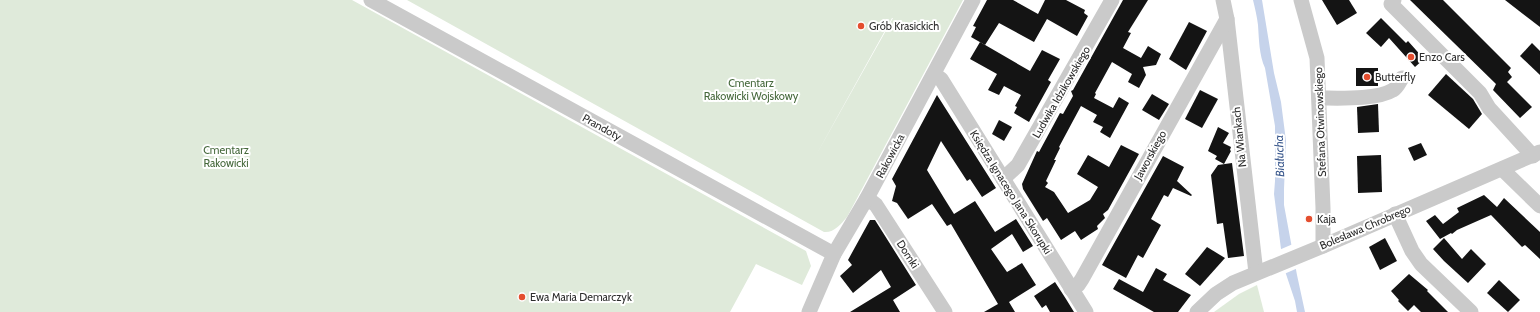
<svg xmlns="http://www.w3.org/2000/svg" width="1540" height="312" viewBox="0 0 1540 312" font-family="Cabin,sans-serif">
<rect width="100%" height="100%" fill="#fff"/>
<!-- green -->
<g fill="#dfeada" fill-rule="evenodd">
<path d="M0,0H352L806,251L811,266L802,285L756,264L730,312H0Z"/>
<path d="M407,0H963L847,217C841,224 834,233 824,232ZM892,18H893L815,157Z"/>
<path d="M1257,285L1264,312H1214L1239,294Z"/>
</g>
<!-- water -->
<path fill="#c6d3eb" d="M1253,0H1262L1274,73L1281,102L1286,141L1284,189V205L1297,275L1305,312H1297L1295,301L1283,265L1281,249L1274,194L1275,181V126L1265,68C1259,55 1259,39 1258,25C1257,17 1255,8 1253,0Z"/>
<!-- pier -->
<path fill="#fff" d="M1293,244L1298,268L1284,274L1279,250Z"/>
<!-- building -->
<g fill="#141414">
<path d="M987,0H1013L1038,14L1045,0H1066L1085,10L1084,13L1088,16L1077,36L1047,19L1034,42L999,23L985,45L971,37L976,27L973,26Z"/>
<path d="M1123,0H1148L1128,32L1131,33L1123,48L1141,58L1148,46L1161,54L1156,65L1143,67L1146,75L1139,88L1128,82L1132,74L1112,62L1095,93L1096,94L1094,98L1113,108L1119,97L1129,103L1110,138L1100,132L1103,127L1093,122L1097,115L1081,106L1059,147L1060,148L1054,160H1056L1046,181L1048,183L1045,187L1054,192L1068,213L1090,200L1098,187L1077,174L1088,155L1109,167L1121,145L1139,154L1108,210L1103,214L1105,218L1097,226L1098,229L1081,240L1075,231L1061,240L1047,218L1043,221L1023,189L1022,184L1037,151L1039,152L1060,113L1063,114L1073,96L1071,91L1073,90Z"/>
<path d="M1322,0H1349L1357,13L1337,25Z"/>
<path d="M1410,0H1443L1511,68L1508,72L1512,77L1507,82L1532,107L1520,118L1493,90L1496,84Z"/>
<path d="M1505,0H1540V27L1523,14Z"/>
<path d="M1381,18L1406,43L1408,41L1424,59L1415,67L1389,38L1381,47L1366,33Z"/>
<path d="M1189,22L1207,31L1186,70L1169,59Z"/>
<path d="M980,42L1030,71L1042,50L1060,59L1048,80L1051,82L1029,122L1014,113L1017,107L1015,106L1021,95L1004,86L999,95L988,90L997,74L970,59Z"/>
<path d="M1532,43L1540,51V75L1520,56Z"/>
<rect x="1356" y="68" width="22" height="18"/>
<path d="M1446,74L1473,99L1482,114L1469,129L1428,95Z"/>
<path d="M1200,90L1218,99L1202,128L1185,119Z"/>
<path d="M1152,94L1169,104L1159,120L1142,110Z"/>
<path d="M937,95L996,188L982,197L970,179L967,181L941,141L927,170L944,198L954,214L975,201L995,232L1016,219L1033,246L1023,252L1012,234L991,249L1007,272L1022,263L1036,285L1009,302L1015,312H984L998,304L951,224L947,226L932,204L908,219L897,203L892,201L896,186L892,179Z"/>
<path d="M1378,104L1379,132L1358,133L1357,107Z"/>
<path d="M999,120L1012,127L1004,141L992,134Z"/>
<path d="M1218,127L1229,133L1223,143L1231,147L1230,150L1231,151L1224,164L1215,159L1217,156L1208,151Z"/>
<path d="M1421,143L1427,155L1414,161L1408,148Z"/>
<path d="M1381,155L1382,192L1358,193L1357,156Z"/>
<path d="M1163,156L1184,167L1177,181L1192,195L1191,196L1173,188L1168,197L1164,195L1151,219L1161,225L1143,258L1138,255L1126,278L1102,265Z"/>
<path d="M1232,163L1244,256L1228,258L1223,223L1217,224L1211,175L1218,165Z"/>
<path d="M1484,195L1497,207L1504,198L1540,232V259L1525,245L1522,247L1491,215L1457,230L1452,234L1451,233L1440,239L1426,221L1435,215L1443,224L1459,212L1457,208Z"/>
<path d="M870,220H875L916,285L893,300L900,312H850L891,287L881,270L853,293L840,276L852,265L848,260Z"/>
<path d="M1385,238L1397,261L1380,270L1369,247Z"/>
<path d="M1444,238L1462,259L1471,249L1486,264L1468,283L1444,261L1433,249Z"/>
<path d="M1207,247L1225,258L1200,286L1185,274Z"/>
<path d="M1156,268L1167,274L1163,280L1191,295L1178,312H1154L1113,289L1119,279L1143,292Z"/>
<path d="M1409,274L1428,290L1427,291L1448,312H1421L1414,305L1408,311L1398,301L1399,300L1391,291Z"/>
<path d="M1499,280L1520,300L1508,312L1487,293Z"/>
<path d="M1055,282L1066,299L1074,312H1050L1046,305L1042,308L1034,296Z"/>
</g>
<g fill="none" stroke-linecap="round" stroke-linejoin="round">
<!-- minor -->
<g stroke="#cacaca" stroke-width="15">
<path d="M371,0L834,254"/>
<path d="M1223,0L1227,19L1256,273"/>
<path d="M1301,0L1317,58L1323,208V246"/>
<path d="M1394,0L1391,4L1480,93L1489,108L1533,156"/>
<path d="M934,74L941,79L1086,312"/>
<path d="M1319,98C1338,98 1377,100 1393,90C1397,88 1400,81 1402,78"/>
<path d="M1502,169L1540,206"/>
<path d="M1003,179L1018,165L1112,0"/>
<path d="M867,198L876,205L945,312"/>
<path d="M1395,214L1412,251L1421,264L1471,312"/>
<path d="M1071,289L1078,285L1082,279L1227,19"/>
<path d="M809,312L834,254L867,198L973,0"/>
<path d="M1197,312L1216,294L1233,283L1323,246L1540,152"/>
</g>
</g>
<!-- markers -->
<g fill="#e44e2f" stroke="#fff" stroke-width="1.5">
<circle cx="861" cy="26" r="4"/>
<circle cx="1411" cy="57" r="4"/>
<circle cx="1367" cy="77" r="4"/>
<circle cx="1309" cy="219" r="4"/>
<circle cx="522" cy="297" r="4"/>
</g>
<g text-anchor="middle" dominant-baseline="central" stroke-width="4" stroke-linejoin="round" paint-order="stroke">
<!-- poi labels -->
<g font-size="11" fill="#2d2d2d" stroke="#fff" text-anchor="start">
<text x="869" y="26">Grób Krasickich</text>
<text x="1419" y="57">Enzo Cars</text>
<text x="1375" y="77">Butterfly</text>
<text x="1317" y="219">Kaja</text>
<text x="530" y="297">Ewa Maria Demarczyk</text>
</g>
<!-- park labels -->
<g font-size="11" fill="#45683b" stroke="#fff">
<text x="751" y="83">Cmentarz<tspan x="751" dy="13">Rakowicki Wojskowy</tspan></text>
<text x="226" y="150">Cmentarz<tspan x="226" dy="13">Rakowicki</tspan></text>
</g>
<!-- street labels -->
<g font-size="11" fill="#2d2d2d" stroke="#fff">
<text transform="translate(1061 92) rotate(-60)">Ludwika Idzikowskiego</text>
<text transform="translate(1320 122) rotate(-92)">Stefana Otwinowskiego</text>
<text transform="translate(602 127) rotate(29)">Prandoty</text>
<text transform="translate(1239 137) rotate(-96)">Na Wiankach</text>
<text transform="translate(1150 155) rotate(-61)">Jaworskiego</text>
<text transform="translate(890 156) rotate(-62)">Rakowicka</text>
<text transform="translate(1011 192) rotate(58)">Księdza Ignacego Jana Skorupki</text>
<text transform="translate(1365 227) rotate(-23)">Bolesława Chrobrego</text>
<text transform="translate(908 254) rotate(57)">Domki</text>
</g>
<!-- water labels -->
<g font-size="12" font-style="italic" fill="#3c5a8e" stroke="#fff">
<text transform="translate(1279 156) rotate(-92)">Białucha</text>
</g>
</g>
</svg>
